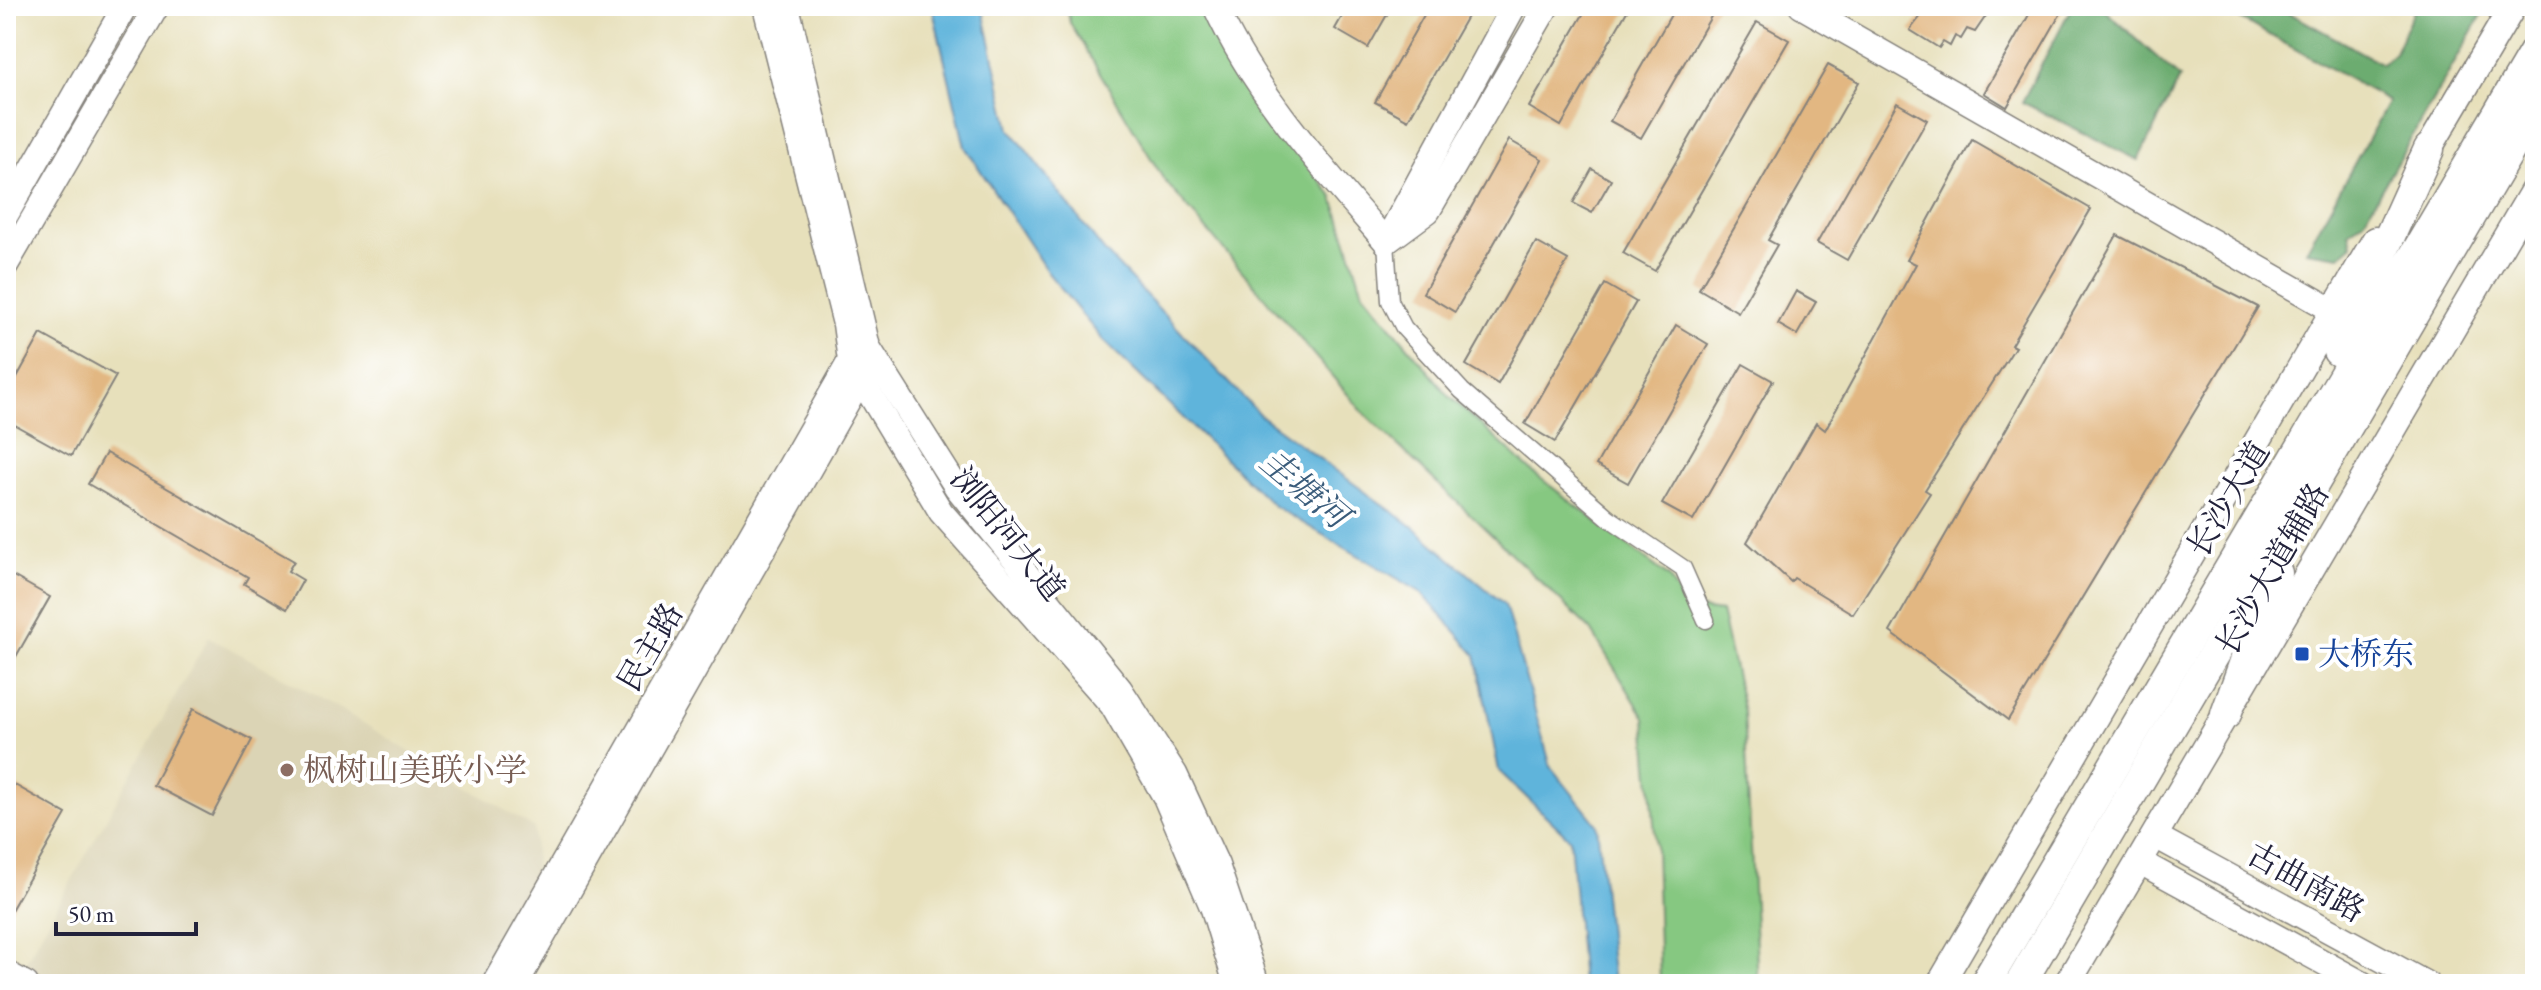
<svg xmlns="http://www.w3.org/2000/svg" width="2541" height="990" viewBox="0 0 2541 990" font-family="'EB Garamond','Noto Serif SC',serif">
<rect width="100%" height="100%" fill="#fff"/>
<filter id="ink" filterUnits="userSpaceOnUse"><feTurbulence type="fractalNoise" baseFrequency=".0125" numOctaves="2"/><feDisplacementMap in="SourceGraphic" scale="16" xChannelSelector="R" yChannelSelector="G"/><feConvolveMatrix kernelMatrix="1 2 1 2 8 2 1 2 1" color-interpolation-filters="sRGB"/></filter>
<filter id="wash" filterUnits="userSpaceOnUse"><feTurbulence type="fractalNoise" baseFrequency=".006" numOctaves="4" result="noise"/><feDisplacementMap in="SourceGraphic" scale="32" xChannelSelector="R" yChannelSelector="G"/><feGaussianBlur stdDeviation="1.8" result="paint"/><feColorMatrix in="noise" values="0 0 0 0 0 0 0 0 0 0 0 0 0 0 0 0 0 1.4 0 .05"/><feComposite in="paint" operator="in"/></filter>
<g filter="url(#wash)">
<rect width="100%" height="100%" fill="#e7e0bb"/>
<!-- built -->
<path fill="#dbd4b5" d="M209,637L345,712L534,828L536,871L477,984H51L22,968Z"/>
<!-- green -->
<path fill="#86c881" stroke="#54755e" stroke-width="2" d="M1067,6H1200L1222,52L1333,197L1363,292L1449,396L1535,474L1669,577L1685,607L1721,612L1744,712L1758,984H1660L1656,846L1645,718L1591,630L1362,411L1164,180L1070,23Z"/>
<!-- forest -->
<g fill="#6cac6f" stroke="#476755" stroke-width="2">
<path d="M2072,6H2100L2180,78L2138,160L2022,102Z"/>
<path d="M2217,6H2277L2382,64L2395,53L2414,11L2411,6H2487L2364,220L2349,232L2352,245L2340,256L2306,251L2389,101Z"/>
</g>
<!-- water -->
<path fill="#5fb4db" stroke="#406b8b" stroke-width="2" d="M932,6H982L1010,129L1105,252L1261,416L1412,526L1505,605L1551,767L1597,825L1613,984H1582L1570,839L1499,771L1476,655L1422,593L1274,506L1102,339L1048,273L965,147Z"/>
<g id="blocks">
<!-- building -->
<g fill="#e2b782">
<path d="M1348,6H1392L1368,48L1335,29Z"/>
<path d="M1429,6H1473L1408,120L1375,102Z"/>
<path d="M1588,6H1630L1561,126L1529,107Z"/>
<path d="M1676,6H1717L1641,138L1610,121Z"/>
<path d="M1929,6H1974L1988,13L1975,32L1967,29L1961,39L1955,36L1950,46L1943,42L1939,48L1910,30Z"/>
<path d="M2034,6H2065L2007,107L1984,93Z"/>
<path d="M1757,22L1789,40L1655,271L1623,253Z"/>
<path d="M1828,65L1859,82L1768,240L1777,245L1738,312L1699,289Z"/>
<path d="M1897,103L1927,120L1847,260L1817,243Z"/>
<path d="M1509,140L1542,159L1455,312L1423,293Z"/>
<path d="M1972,140L2091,209L2011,345L2015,347L1925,490L1930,493L1853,614L1794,578L1791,582L1747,542L1816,423L1825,430L1916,264L1907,260Z"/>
<path d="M1592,169L1611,180L1592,213L1573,203Z"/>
<path d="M2117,235L2258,307L2008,720L1890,632Z"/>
<path d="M1536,242L1568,260L1498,384L1466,365Z"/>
<path d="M1605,284L1636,302L1555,442L1525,424Z"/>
<path d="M1796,291L1816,302L1797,335L1778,324Z"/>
<path d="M1676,325L1708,344L1628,483L1596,465Z"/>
<path d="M41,334L116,376L71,456L6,420V397Z"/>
<path d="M1743,364L1773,381L1693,521L1662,504Z"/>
<path d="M106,453L294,561L288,571L303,580L287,609L244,584L248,577L88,484Z"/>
<path d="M6,572L50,597L6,674Z"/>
<path d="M193,709L252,740L212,816L153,785Z"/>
<path d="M6,780L66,814L6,919Z"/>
</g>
</g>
</g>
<g filter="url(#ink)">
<use href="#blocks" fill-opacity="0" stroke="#84817b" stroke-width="2"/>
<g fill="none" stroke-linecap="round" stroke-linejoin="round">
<!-- street casing -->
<g stroke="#84817b" stroke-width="19">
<path id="street" d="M1386,242L1390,301L1404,328L1462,391L1609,518L1683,568L1706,620"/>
</g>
<!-- secondary casing -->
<g stroke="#84817b" stroke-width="27">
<g id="secondary">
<path d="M765,6L845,324L850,361L941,512L1112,705L1165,797L1213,909L1236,984"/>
<path d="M787,6L868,347L957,488L1120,689L1175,774L1217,865L1257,984"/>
<path d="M1215,6C1255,94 1324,169 1386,242"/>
<path d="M1801,6L2334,311"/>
<path d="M6,215L125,6"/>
<path d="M1389,236L1514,6"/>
<path d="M1386,242L1428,211L1547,6"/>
<path d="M6,265L157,6"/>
<path d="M2155,836L2427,984"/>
<path d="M2140,862L2363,984"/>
<path d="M6,973L26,984"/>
<path d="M494,984L850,361L859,354"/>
<path d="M516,984L861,378L873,375"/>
</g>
</g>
<!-- primary casing -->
<g stroke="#84817b" stroke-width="29">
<g id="primary">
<path d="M2419,165L2513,6"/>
<path d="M1940,984L2375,240"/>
<path d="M2067,984L2535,188"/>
</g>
</g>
<!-- highway casing -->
<g stroke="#84817b" stroke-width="33">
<g id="highway">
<path d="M2338,351L2429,149"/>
<path d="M2226,714L2277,573"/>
<path d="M1985,984L2535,51"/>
<path d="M2020,984L2535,107"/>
</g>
</g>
<!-- street -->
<use href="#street" stroke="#fff" stroke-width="16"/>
<!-- secondary -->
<use href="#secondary" stroke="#fff" stroke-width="24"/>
<!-- primary -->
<use href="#primary" stroke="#fff" stroke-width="26"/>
<!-- highway -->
<use href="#highway" stroke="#fff" stroke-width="30"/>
</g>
</g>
<!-- markers -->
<rect fill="#1a4fb4" stroke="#fff" stroke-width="3" x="2294" y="646" width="16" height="16" rx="4"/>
<circle fill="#8d6e63" stroke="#fff" stroke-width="3" cx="287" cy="770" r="8"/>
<g text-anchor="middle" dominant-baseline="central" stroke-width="8" stroke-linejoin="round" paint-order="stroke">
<!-- street labels -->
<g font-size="32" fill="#22223b" stroke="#fff">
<text transform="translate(2228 499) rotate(-59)">长沙大道</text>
<text transform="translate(1008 534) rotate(51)">浏阳河大道</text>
<text transform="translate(2272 569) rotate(-60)">长沙大道辅路</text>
<text transform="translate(650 647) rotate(-60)">民主路</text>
<text transform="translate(2306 882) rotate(29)">古曲南路</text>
</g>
<!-- transit labels -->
<g font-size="32" fill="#164399" stroke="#fff" text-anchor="start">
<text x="2318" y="654">大桥东</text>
</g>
<!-- education labels -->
<g font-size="32" fill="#785e54" stroke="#fff" text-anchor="start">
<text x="303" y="770">枫树山美联小学</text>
</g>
<!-- water labels -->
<g font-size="34" font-style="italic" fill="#3a5c7b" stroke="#fff">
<text transform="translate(1305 488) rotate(40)">圭塘河</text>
</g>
</g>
<!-- margin -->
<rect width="2541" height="990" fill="none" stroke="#fff" stroke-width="32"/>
<!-- scale -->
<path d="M56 922v12h140v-12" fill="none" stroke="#22223b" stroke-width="4"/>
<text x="68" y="922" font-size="24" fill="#22223b" stroke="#ffffff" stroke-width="6" paint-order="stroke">50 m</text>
</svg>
